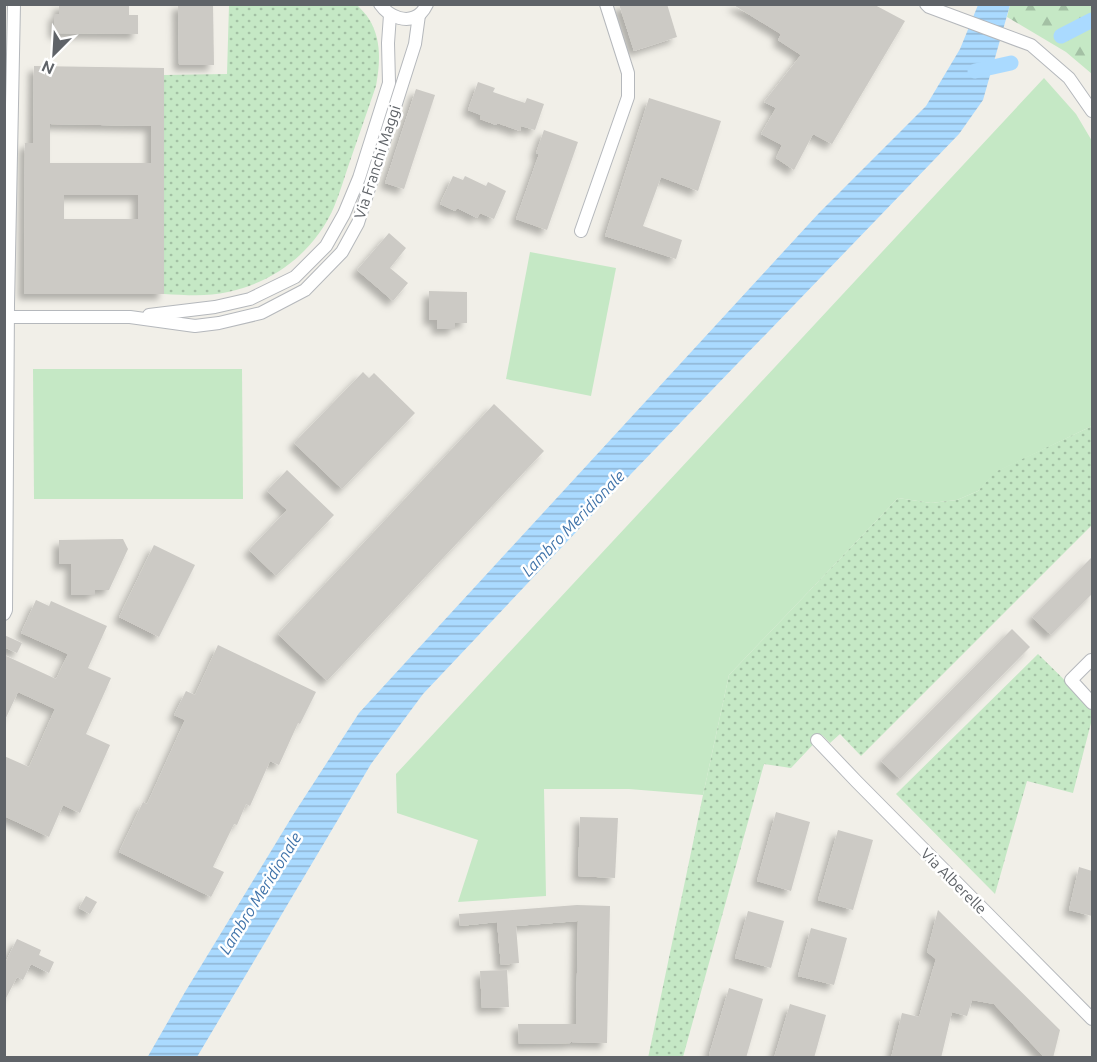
<svg xmlns="http://www.w3.org/2000/svg" width="1097" height="1062" viewBox="0 0 1097 1062" font-family="Ubuntu,sans-serif">
<defs>
<pattern id="forest-firs" width="22" height="20" patternUnits="userSpaceOnUse" patternTransform="scale(1.5)"><rect width="22" height="20" fill="#c5e8c5"/><path d="M5 1l3.5 6h-7zM16 11l3.5 6h-7z" fill="#a3c0a4"/></pattern>
<pattern id="park-dots" width="8" height="8" patternUnits="userSpaceOnUse" patternTransform="scale(1.5)"><rect width="8" height="8" fill="#c5e8c5"/><path d="M2 2h.1M6 6h.1" fill="none" stroke="#a3c0a4" stroke-width="1.8" stroke-linecap="round"/></pattern>
<pattern id="water-rules" width="6" height="5" patternUnits="userSpaceOnUse" patternTransform="scale(1.5)"><rect width="6" height="5" fill="#aadaff"/><path d="M0 2.5h6" fill="none" stroke="#8eb4d2"/></pattern>
<filter id="shadow"><feDropShadow dx="-5.5" dy="5.5" stdDeviation="3" flood-color="#0004"/></filter>
</defs>
<rect width="100%" height="100%" fill="#f1efe8"/>
<!-- green -->
<g fill="#c5e8c5">
<path d="M1044,78L1076,114L1092,141V426L996,472L978,491L957,500L931,503L898,498L729,675L703,795L629,789H544L546,896L458,902L478,840L397,813L396,774Z"/>
<path d="M530,252L616,268L591,396L506,379Z"/>
<path d="M33,369H242L243,499H34Z"/>
</g>
<!-- forest -->
<path fill="url(#forest-firs)" d="M1010,5H1092V74L1066,52L1007,17Z"/>
<!-- park -->
<g fill="url(#park-dots)">
<path d="M229,5H357C361,9 366,14 369,19C382,40 380,64 376,86C367,112 358,138 349,164C344,178 340,193 334,207C315,251 275,282 228,292C207,297 185,295 164,294V75L227,74Z"/>
<path d="M1092,426V525L861,756L840,734L830,743L822,735L791,768L764,764L683,1057L648,1058L703,795L729,675L898,498L931,503L957,500L978,491L995,472Z"/>
<path d="M1038,654L1092,707V719L1073,793L1027,781L995,894L896,794Z"/>
</g>
<!-- water -->
<path fill="url(#water-rules)" d="M978,5H1010L983,100L959,134L630,475L423,694L371,764L197,1057L147,1058L185,992L293,815L359,713L819,213L926,106L960,49Z"/>
<g fill="none" stroke-linecap="round" stroke-linejoin="round">
<!-- canal -->
<g stroke="#aadaff" stroke-width="15">
<path d="M1061,36L1092,20"/>
<path d="M975,71L1011,63"/>
</g>
</g>
<!-- building -->
<g fill="#cccac5" fill-rule="evenodd" filter="url(#shadow)">
<path d="M59,4H129V15H138V34L54,33V14H59Z"/>
<path d="M178,4H213L214,65H179Z"/>
<path d="M619,4H667L677,37L634,51Z"/>
<path d="M732,4H873L905,21L832,144L813,134L794,170L776,158L782,145L761,134L776,108L764,102L801,55L778,40L781,34Z"/>
<path d="M34,66L164,68V294H24L25,143H33ZM50,124L151,126V163H50ZM64,195H138V219H64Z"/>
<path d="M478,82L495,88L493,92L525,103L527,98L544,104L535,130L521,126L520,131L497,123L496,125L480,119L481,115L468,110Z"/>
<path d="M416,89L435,95L404,189L385,183Z"/>
<path d="M649,98L721,121L698,191L661,177L643,226L682,240L676,259L605,236Z"/>
<path d="M544,130L578,142L547,230L516,219L539,154L536,153Z"/>
<path d="M453,176L463,180L465,176L486,186L488,182L506,191L494,219L480,213L477,218L457,208L455,211L440,204Z"/>
<path d="M389,233L406,248L390,268L408,283L393,301L357,270Z"/>
<path d="M429,291L467,292V323H455V329H437V320H429Z"/>
<path d="M363,372L369,378L374,373L415,413L342,489L294,443Z"/>
<path d="M494,404L544,451L327,681L278,634Z"/>
<path d="M287,470L334,515L276,576L249,550L287,510L267,491Z"/>
<path d="M123,539L128,549L109,590H95V595H71V564H59V540Z"/>
<path d="M154,545L195,565L159,637L119,617Z"/>
<path d="M1092,557V594L1051,635L1032,617Z"/>
<path d="M36,600L49,606L51,601L107,626L88,668L111,678L86,734L110,745L80,813L63,805L49,837L4,816V756L29,767L55,709L18,692L4,722V655L56,679L68,654L21,633Z"/>
<path d="M1012,629L1030,647L900,779L881,761Z"/>
<path d="M4,635L22,643L17,653L4,647Z"/>
<path d="M218,645L316,692L300,724L298,723L279,765L270,761L250,806L246,804L237,825L234,824L213,867L224,872L211,897L119,852L143,802L147,804L185,720L174,715L186,691L195,695Z"/>
<path d="M776,812L810,822L791,891L757,881Z"/>
<path d="M580,817L618,818L615,878L578,876Z"/>
<path d="M838,830L873,840L853,910L818,900Z"/>
<path d="M1079,867L1092,871V916L1069,910Z"/>
<path d="M86,896L97,902L90,914L79,908Z"/>
<path d="M577,905L610,906L607,1043L571,1042V1043L519,1044L518,1024H576L578,921L516,926L519,963L501,965L497,922L460,926L459,914Z"/>
<path d="M938,910L1060,1030L1053,1058H1045L994,1004L972,1000L967,1016L952,1012L941,1058H891L902,1013L919,1017L936,959L927,952Z"/>
<path d="M748,911L784,921L771,968L735,958Z"/>
<path d="M811,928L847,938L834,985L798,976Z"/>
<path d="M17,939L41,950L39,955L54,962L49,973L31,964L23,980L17,977L4,1002V965Z"/>
<path d="M507,970L509,1007L482,1008L480,971Z"/>
<path d="M729,988L763,999L746,1058H716L709,1055Z"/>
<path d="M790,1004L826,1015L814,1058H774Z"/>
</g>
<g fill="none" stroke-linecap="round" stroke-linejoin="round">
<!-- minor casing -->
<g stroke="#b5b8bc" stroke-width="14">
<g id="minor">
<path d="M380,4C389,17 408,25 421,13C422,12 426,6 427,4"/>
<path d="M926,4L929,7L1031,45L1069,78L1092,111"/>
<path d="M581,231L628,97V73L606,4"/>
<path d="M149,315L215,307L250,299L295,277L326,246L344,214L359,178L389,83L388,43L390,15"/>
<path d="M4,317H130L195,326L219,323L261,313L305,290L342,252L358,223L415,44L419,15"/>
<path d="M4,614L6,610L8,305L14,4"/>
<path d="M1091,660L1071,680L1092,703"/>
<path d="M817,740L857,782L1092,1019"/>
</g>
</g>
<!-- minor -->
<use href="#minor" stroke="#fff" stroke-width="12"/>
</g>
<g text-anchor="middle" dominant-baseline="central" stroke-width="5" stroke-linejoin="round" paint-order="stroke">
<!-- street labels -->
<g font-size="15" fill="#5f6368" stroke="#fff">
<text transform="translate(377 162) rotate(-72)">Via Franchi Maggi</text>
<text transform="translate(954 881) rotate(45)">Via Alberelle</text>
</g>
<!-- water labels -->
<g font-size="16" font-style="italic" fill="#4174aa" stroke="#fff">
<text transform="translate(573 523) rotate(-46)">Lambro Meridionale</text>
<text transform="translate(260 893) rotate(-58)">Lambro Meridionale</text>
</g>
</g>
<!-- border -->
<rect width="1097" height="1062" fill="none" stroke="#5f6368" stroke-width="12"/>
<!-- north arrow -->
<g transform="translate(54 54) rotate(204)" stroke="#ffffff" stroke-width="4.5" paint-order="stroke">
<path d="M0-4.5L10 22L0 15L-10 22Z" fill="#5f6368"/>
<text y="-9" font-size="16" font-weight="bold" text-anchor="middle" fill="#5f6368">N</text>
</g>
</svg>
